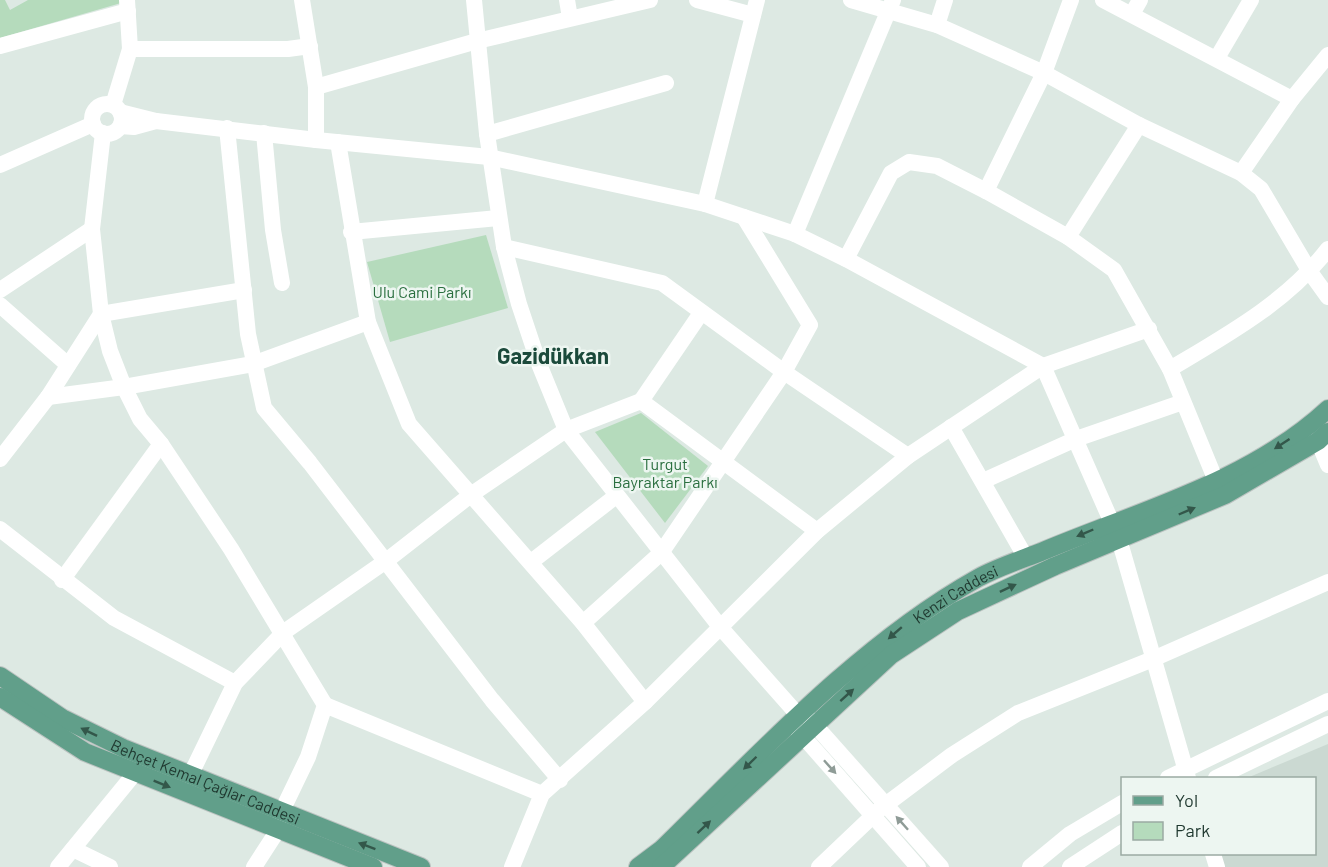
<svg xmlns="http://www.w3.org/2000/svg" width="1328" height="867" viewBox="0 0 1328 867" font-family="Barlow,sans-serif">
<rect width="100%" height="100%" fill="#dde9e3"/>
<!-- built -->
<path fill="#cbd9d2" d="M1328,744V867H1225L1220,854H1314V778H1247Z"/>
<!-- green -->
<g fill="#b5dbbc">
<path d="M0,0H5L10,10L28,0H121V3L0,38Z"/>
<path d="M486,235L508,308L390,342L367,262Z"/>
<path d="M641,413L708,466L665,523L595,432Z"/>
</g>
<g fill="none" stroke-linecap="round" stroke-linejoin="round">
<!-- major casing -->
<g stroke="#bcc3c1" stroke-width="20">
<g id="major">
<path id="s1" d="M0,676L62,718L123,748L421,867"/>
<path d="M0,697L85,752L373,867"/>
<path id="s2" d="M638,867L662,849C758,755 860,644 978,578C998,567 1020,560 1041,552C1138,511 1249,482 1328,409"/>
<path d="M661,867L891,655L958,611L1055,566L1225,495L1318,441L1328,432"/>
</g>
</g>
<!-- minor -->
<g stroke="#fff" stroke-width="16">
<path d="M302,0L316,87V140"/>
<path d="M474,0L487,134L504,247L519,304L539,364L566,430L721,628L799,716"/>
<path d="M567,0L570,18"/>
<path d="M697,0L753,15"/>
<path d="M851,0L937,25L1044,73L1139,125L1241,173L1261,189L1310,272L1328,297"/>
<path d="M1103,0L1292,99"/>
<path d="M1132,14L1140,0"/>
<path d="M937,25L945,0"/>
<path d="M0,46L128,11"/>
<path d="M130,49H288L310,46"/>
<path d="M1217,58L1251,0"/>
<path d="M316,87L477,41L650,0"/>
<circle cx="107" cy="119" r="15"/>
<path d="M113,105L130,49L127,0"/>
<path d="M156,121L316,140L489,157L705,204L795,234L846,259L1043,366L1119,539L1188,778"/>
<path d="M120,126L134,127L156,121L120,112"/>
<path d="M227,128L248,334L264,408L310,463L492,700L560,780"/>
<path d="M103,133L92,229L101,314L110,351L124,387L140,419L161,444L231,549L325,705L308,757L282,811L278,830L254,867"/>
<path d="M264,133L273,230L282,283"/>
<path d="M487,134L666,83"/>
<path d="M338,142L368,322L409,424L583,623L645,702"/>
<path d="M0,165L93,124"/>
<path d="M1241,173L1292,99L1328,55"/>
<path d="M986,191L1044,73L1071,0"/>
<path d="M705,204L757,0"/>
<path d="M351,232L498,218"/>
<path d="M795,234L893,0"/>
<path d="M1068,237L1139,125"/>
<path d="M504,247L662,283L784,372L908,456"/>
<path d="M846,259L891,173L909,162L937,166L986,191L1068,237L1114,270L1170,369L1216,481"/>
<path d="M0,290L92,229"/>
<path d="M0,305L68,365"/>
<path d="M1170,369C1227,335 1287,302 1328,249"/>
<path d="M48,397L124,387L253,364L368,322"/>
<path d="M641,401L701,313"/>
<path d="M951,427L1026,558"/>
<path d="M1318,441L1328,465"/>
<path d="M0,459L48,397L101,314L244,290"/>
<path d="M983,481L1076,439L1183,402"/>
<path d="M0,529L114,618L235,683"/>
<path d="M531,562L616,496"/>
<path d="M62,580L161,444"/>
<path d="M583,623L661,553L784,372L810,325L744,217"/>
<path d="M325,705L542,794"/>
<path d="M806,715L941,867"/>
<path d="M794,726L918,867"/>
<path d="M190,776L235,683L284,632L386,561L472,494L566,430L641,401L817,531"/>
<path d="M1168,778L1328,701"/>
<path d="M1216,778L1328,724"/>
<path d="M73,849L110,867"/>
<path d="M1213,854L1217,867"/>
<path d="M58,867L135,773"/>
<path d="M512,867L542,794L645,702L817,531L908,456L1043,366L1149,329"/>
<path d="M819,867L880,809L952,755L1018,713L1153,659L1328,582"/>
<path d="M1030,867L1070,834L1122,803"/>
<path d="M1070,867L1122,833"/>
</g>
<!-- major -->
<use href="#major" stroke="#619f8a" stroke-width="18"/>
</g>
<!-- one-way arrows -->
<defs><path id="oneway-solid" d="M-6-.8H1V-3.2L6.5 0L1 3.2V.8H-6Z" transform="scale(1.5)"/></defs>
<g fill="#33574a">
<use href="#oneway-solid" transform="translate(1282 444) rotate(147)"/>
<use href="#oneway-solid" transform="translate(1187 511) rotate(-23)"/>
<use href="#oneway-solid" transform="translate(1085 533) rotate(157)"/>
<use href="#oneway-solid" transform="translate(1008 588) rotate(-25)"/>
<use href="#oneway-solid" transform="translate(895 633) rotate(139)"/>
<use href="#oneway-solid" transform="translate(847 695) rotate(-42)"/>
<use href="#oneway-solid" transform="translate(89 732) rotate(-154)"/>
<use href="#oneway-solid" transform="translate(750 763) rotate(136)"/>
<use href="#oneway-solid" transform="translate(162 784) rotate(22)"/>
<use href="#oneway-solid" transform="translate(704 827) rotate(-43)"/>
<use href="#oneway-solid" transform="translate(367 846) rotate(-159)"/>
</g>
<g fill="#8f9c97">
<use href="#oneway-solid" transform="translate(830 767) rotate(48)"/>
<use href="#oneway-solid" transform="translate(902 823) rotate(-132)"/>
</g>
<g text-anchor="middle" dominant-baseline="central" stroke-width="5" stroke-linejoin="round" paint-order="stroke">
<!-- park labels -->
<g font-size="16" fill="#2a6f3f" stroke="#edf6f1">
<text x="422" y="291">Ulu Cami Parkı</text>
<text x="665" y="463">Turgut<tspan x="665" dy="18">Bayraktar Parkı</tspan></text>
</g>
<!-- street labels -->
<g font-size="16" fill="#1f382f" stroke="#edf6f1">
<text stroke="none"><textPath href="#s2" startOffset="420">Kenzi Caddesi</textPath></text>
<text stroke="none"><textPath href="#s1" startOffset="232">Behçet Kemal Çağlar Caddesi</textPath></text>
</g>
<!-- district labels -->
<g font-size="22" font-weight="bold" fill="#1b4a3b" stroke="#edf6f1">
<text x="553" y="355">Gazidükkan</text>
</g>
</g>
<!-- legend -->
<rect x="1121" y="777" width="195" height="78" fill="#edf6f1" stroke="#9baaa3" stroke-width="1.5"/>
<rect x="1133" y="796" width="30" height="9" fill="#619f8a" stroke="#9baaa3" stroke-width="1.5"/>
<text x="1175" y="807" font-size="18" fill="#1f382f">Yol</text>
<rect x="1133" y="822" width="30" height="18" fill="#b5dbbc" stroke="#9baaa3" stroke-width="1.5"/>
<text x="1175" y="837" font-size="18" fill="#1f382f">Park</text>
</svg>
